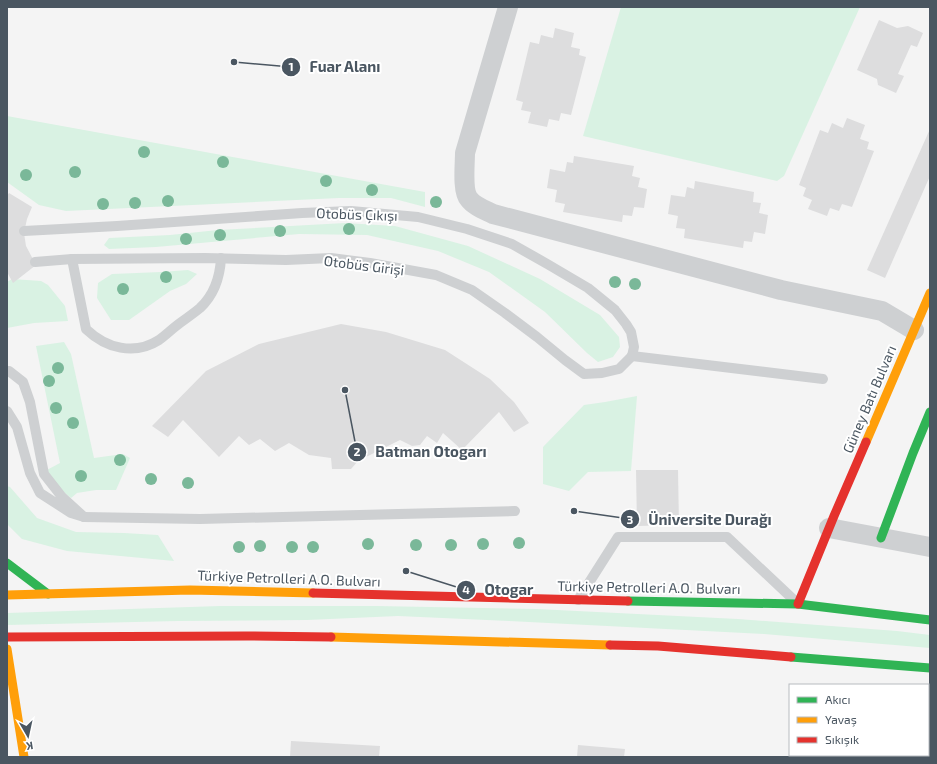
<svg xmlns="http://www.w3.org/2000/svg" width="937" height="764" viewBox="0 0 937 764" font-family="'Exo 2',sans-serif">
<rect width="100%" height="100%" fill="#f4f4f4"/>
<!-- green -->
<g fill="#d9f2e3">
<path d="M621,7H860L784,176L777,181L583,136Z"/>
<path d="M7,116L425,192V207L391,198H339L66,211L39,205L7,182Z"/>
<path d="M345,223L395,226L468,246L540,279L600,315L619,337L620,347L613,357L598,362L587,353L545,312L489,272L438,251L367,235L299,234L156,247L109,249L104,245L109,238L170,235L218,230Z"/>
<path d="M188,270L197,274L186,284L170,291L129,320H111L97,298L98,283L112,274L161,272Z"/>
<path d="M12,279L41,281L48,285L65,306L68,321L34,323L7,328V282Z"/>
<path d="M64,342L71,354L94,458L123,454L130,458L116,490H96L77,493L71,498L52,482L45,471L60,463L36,346Z"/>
<path d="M637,396L631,471L588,472L569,491L543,484V447L584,405L605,402Z"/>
<path d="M7,486L10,487L37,518L76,532L124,533L158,535L174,561L67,551L22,539L7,524Z"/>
<path d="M220,606H377L537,609L738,619L897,631L930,635V648L764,634L509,621L398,616L307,620L178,621L7,625V613Z"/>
</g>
<!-- building -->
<g fill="#ddddde">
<path d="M879,20L897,28L908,26L923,33L917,47L911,45L898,74L904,76L896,93L878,85L877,79L857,70Z"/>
<path d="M555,28L574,33L571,47L580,49L579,55L586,57L571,115L561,113L559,121L549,119L547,127L528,123L531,112L521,110L523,102L516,100L530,42L539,44L541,35L553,38Z"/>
<path d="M847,118L865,125L860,139L869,142L867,149L874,151L852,207L842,204L839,211L830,208L827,216L808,209L812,200L803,196L806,188L799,185L820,130L828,133L832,123L843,128Z"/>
<path d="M930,129V176L885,278L867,270Z"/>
<path d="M574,156L634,166L632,176L640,178L638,187L647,189L644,208L634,207L632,216L623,215L622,222L563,212L565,204L555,202L557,190L547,188L550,169L565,172L567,162L573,163Z"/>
<path d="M695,181L754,192L753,202L761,203L759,213L768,215L765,234L754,232L752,242L744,241L743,248L684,238L685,229L676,228L678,216L668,214L671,195L685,197L687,187L694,189Z"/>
<path d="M9,193L32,207L27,219L24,233L26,246L36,265L13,283L7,272V196Z"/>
<path d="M341,324L386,332L445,350L490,379L514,402L529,423L514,432L499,412L462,450L443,433L437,443L427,436L420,445L412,446L400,440L358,461L351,469H332L331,458L309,455L289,443L275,451L260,439L249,445L239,436L219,457L183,420L168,437L152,426L206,371L259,344Z"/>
<path d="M636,470H678L679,525L637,526Z"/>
<path d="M291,741L380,746L379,757H290Z"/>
<path d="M578,745L625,749L624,757H577Z"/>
</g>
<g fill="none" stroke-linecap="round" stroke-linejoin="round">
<!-- lane -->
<g stroke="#ced0d2" stroke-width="10">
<path d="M24,231L117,226L302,213L351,211L418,217L467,229L512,244L549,265L588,288L615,310L626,324L631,332L634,347L632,356"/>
<path d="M72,259L86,329C106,348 134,356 159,340C166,335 173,328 180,323C187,318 194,313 200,308C214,295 220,277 221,258"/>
<path d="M35,262L72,259L205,258L286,260L331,258L370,263L436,275L472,290L505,313L537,337L565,360L584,374L602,373L619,369L632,356"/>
<path d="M632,356L823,379"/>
<path d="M7,371H9L23,382L30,402L44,474L62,497L84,517L71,513L40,493L30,473L17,427L7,411"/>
<path d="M84,517L200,519L515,511"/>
<path d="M578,600L618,537H727L795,601"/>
</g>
<!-- street -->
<g stroke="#ced0d2" stroke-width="20">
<path d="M508,7L465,153C465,164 462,191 469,199C474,206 485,210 493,214L781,290L882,311L914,330"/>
<path d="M829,528L930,547"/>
</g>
<!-- fast -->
<g stroke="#30b455" stroke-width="9">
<path d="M881,538L913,453L930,412"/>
<path d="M7,563L48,594"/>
<path d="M628,601L798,604L930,620"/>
<path d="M791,657L930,668"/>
</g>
<!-- slow -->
<g stroke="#ff9f0a" stroke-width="9">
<path d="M866,442L930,293"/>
<path d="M7,595L190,590L313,593"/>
<path d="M331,637L610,645"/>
<path d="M7,649L24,757"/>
</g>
<!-- jam -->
<g stroke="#e5322d" stroke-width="9">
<path d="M313,593L628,601"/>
<path d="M798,604L834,516L866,442"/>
<path d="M7,637L247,636L331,637"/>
<path d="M610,645L658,646L791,657"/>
</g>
</g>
<!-- trees -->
<g fill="#7ab899">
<circle cx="144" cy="152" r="6"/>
<circle cx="223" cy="162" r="6"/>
<circle cx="75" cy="172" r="6"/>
<circle cx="26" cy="175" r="6"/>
<circle cx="326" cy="181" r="6"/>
<circle cx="372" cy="190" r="6"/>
<circle cx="168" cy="201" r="6"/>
<circle cx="436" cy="202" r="6"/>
<circle cx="135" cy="203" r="6"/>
<circle cx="103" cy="204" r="6"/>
<circle cx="349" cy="229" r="6"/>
<circle cx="280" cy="231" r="6"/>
<circle cx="220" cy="235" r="6"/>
<circle cx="186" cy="239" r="6"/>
<circle cx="166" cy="277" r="6"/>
<circle cx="615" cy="282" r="6"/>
<circle cx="635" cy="284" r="6"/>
<circle cx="123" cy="289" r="6"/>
<circle cx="58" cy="368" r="6"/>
<circle cx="49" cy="381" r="6"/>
<circle cx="56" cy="408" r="6"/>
<circle cx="73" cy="423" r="6"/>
<circle cx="120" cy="460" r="6"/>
<circle cx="81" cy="476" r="6"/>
<circle cx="151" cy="479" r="6"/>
<circle cx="188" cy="483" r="6"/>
<circle cx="519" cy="543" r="6"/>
<circle cx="368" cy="544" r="6"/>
<circle cx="483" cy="544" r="6"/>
<circle cx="416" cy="545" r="6"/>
<circle cx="451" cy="545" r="6"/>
<circle cx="260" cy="546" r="6"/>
<circle cx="239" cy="547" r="6"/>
<circle cx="292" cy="547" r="6"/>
<circle cx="313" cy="547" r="6"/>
</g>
<g text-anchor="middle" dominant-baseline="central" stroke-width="4" stroke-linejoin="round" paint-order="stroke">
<!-- street labels -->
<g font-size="14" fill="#4a5661" stroke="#fff">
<text transform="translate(357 214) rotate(2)">Otobüs Çıkışı</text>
<text transform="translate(364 265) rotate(7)">Otobüs Girişi</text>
<text transform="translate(869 399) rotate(-67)">Güney Batı Bulvarı</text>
<text transform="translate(289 578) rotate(2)">Türkiye Petrolleri A.O. Bulvarı</text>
<text transform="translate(649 587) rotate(1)">Türkiye Petrolleri A.O. Bulvarı</text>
</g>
</g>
<!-- callouts -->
<path fill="none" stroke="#4a5661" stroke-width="1.5" d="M234 62L291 67M345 390L357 452M574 511L630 519M406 571L466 590"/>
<g fill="#4a5661" stroke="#fff" stroke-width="1.5">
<circle cx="234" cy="62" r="4"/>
<circle cx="345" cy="390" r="4"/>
<circle cx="574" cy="511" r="4"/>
<circle cx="406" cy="571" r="4"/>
<circle cx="291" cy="67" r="10"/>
<circle cx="357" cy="452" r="10"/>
<circle cx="630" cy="519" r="10"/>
<circle cx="466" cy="590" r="10"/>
</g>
<g font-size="12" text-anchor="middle" font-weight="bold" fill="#fff">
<text x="291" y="71">1</text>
<text x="357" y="456">2</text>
<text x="630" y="524">3</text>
<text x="466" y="594">4</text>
</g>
<g font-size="15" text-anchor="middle" font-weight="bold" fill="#4a5661" stroke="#fff" stroke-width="4" stroke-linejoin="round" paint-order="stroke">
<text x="345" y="72">Fuar Alanı</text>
<text x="431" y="457">Batman Otogarı</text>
<text x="710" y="525">Üniversite Durağı</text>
<text x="509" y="595">Otogar</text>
</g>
<!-- border -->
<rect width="937" height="764" fill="none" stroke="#4a5661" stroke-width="16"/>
<!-- legend -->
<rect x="789" y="684" width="140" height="72" fill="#ffffff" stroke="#b7bbc0"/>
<rect x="797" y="697" width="20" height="6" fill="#30b455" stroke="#b7bbc0"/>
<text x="825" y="704" font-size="12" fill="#4a5661">Akıcı</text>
<rect x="797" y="717" width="20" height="6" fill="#ff9f0a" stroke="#b7bbc0"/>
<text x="825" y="724" font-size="12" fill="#4a5661">Yavaş</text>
<rect x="797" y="737" width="20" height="6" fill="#e5322d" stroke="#b7bbc0"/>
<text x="825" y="744" font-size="12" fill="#4a5661">Sıkışık</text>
<!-- north arrow -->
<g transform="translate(28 736) rotate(171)" stroke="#ffffff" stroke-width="3" paint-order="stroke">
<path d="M0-3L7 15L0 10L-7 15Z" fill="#4a5661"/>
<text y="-6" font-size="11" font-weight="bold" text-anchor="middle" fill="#4a5661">K</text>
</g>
</svg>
